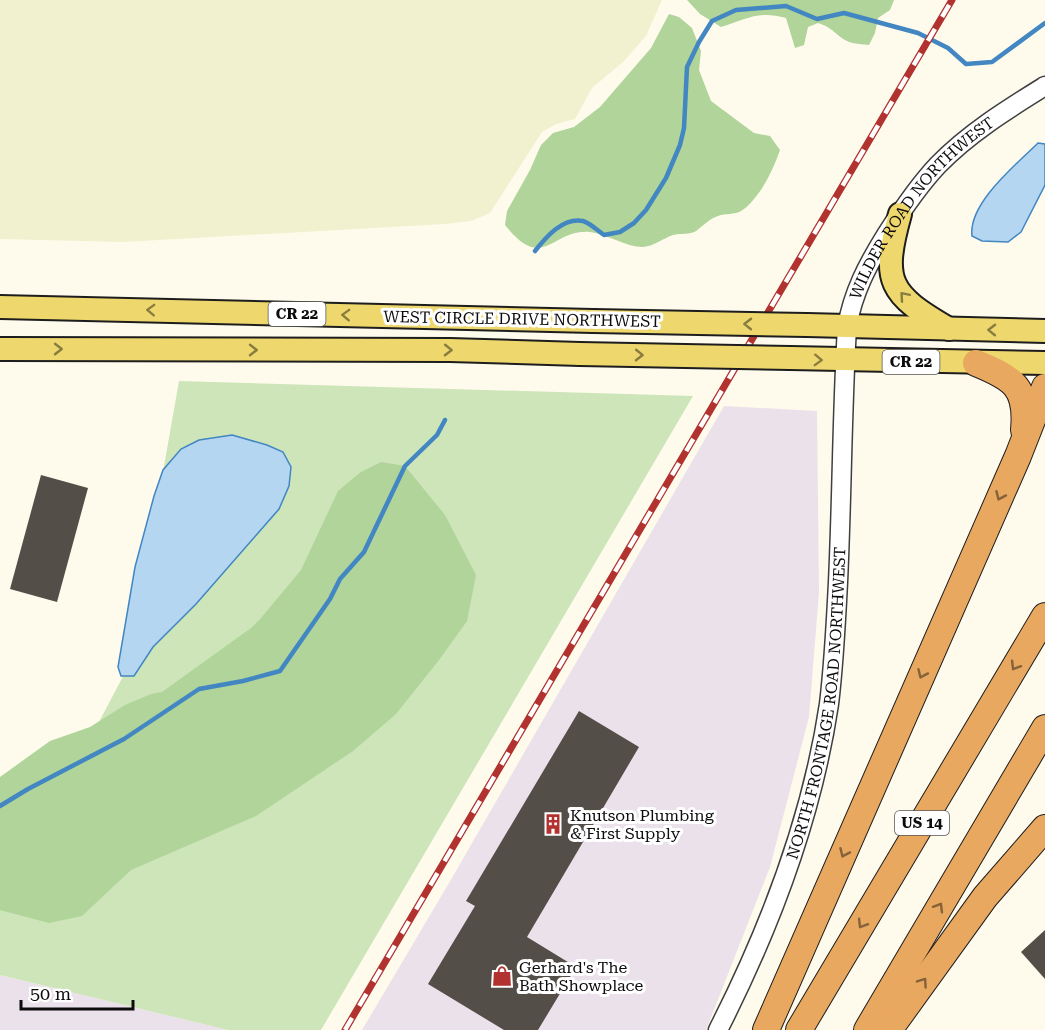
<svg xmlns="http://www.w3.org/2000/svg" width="1045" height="1030" viewBox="0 0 1045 1030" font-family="'Roboto Serif',serif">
<rect width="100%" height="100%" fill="#fefbed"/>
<!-- industrial -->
<g fill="#eae1ea">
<path d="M724,406L817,411L819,592L809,717L770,867L706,1030H362L449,883Z"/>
<path d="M0,975L228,1030H0Z"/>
</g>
<!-- farmland -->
<path fill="#f1f1cf" d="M0,0H662L646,36L623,62L592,88L575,119L556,124L542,132L490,213L471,221L445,224L123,242L0,239Z"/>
<!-- green -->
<path fill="#cde5b9" d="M179,381L693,396L321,1030H228L0,975V910L129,665Z"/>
<!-- forest -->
<g fill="#b0d49a">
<path d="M687,0H894L890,10L878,18L875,33L869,45C863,44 855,44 849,42C836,36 834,28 818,23L808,27L804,45L795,48L786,18C759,10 746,19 721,27L700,14Z"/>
<path d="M669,14L679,17L692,28L701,51L699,70L711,101L754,133L770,136L780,150C774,167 766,185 754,199C751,203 745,209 741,211C735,215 725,213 718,216C709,219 704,225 696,231C690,235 680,233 673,235C664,238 654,246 643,247C625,247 608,234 590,232C552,228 544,274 505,225L507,211L530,170L541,145L553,133L574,127L600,107L651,48Z"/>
<path d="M381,462L405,466L445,515L476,575L467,621L439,660L396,714L353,751L256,816L131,870L82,916L49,923L0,910V777L50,741L90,727L125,705L151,694L162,692L251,628L261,618L301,570L338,491L361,472Z"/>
</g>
<!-- water -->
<g fill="#b5d6f1" stroke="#4286c2" stroke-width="1.5">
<path d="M1038,143L1045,144V185L1021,232L1008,242L982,241L972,236C968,203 1017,164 1038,143Z"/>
<path d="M232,435L267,445L283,452L291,467L289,486L279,509L196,604L153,647L134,676H121L118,667L135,567L154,496L163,470L181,449L199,440Z"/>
</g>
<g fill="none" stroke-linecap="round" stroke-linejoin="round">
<!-- stream -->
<g stroke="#4286c2" stroke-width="4.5">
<path d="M535,251C546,237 563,217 583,221C590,223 598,231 604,235L620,232L634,223L646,210L666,178L680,145L684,128L687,67L699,42L712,21L736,10L786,6L817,19L844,13L918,33L948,48L966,64L992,62L1045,23"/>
<path d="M0,806L28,789L124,739L199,689L243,681L280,671L330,599L340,579L364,552L405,466L437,435L445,420"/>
</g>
</g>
<!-- building -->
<g fill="#544e49">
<path d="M41,475L88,488L57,602L10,589Z"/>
<path d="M579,711L639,747L527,937L576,967L538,1030H504L428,984L475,906L466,901Z"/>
<path d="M1045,930V979L1021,952Z"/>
</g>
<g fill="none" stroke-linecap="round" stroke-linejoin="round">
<!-- minor casing -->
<g stroke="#3f3f3f" stroke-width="21">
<g id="minor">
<path id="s1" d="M718,1030C770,928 812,818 829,704C834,663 836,622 838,582C842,497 842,412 847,327C853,292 868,264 886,235C902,210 918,186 938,165C969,133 1008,109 1045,86"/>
</g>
</g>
<!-- major casing -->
<g stroke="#1d1d1d" stroke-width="26">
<g id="major">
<path d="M900,214C881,282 889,294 949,329"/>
<path d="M0,307L593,321"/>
<path d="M807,325L1045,331"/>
<path d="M0,349L450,350L580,354"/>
<path d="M790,358L1045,363"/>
</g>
</g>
<!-- highway casing -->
<g stroke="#1d1d1d" stroke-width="28">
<g id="highway">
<path d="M976,363C1013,378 1028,387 1024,430"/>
<path d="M766,1030L1018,456L1045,387"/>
<path d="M799,1030L1045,616"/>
<path d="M867,1030L1045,728"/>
<path d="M889,1030L985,897L1045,828"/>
</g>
</g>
<!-- minor -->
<use href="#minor" stroke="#fff" stroke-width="18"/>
<!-- major -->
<use href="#major" stroke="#eed76c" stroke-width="22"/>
<!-- highway -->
<use href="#highway" stroke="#e9a85f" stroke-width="26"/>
<!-- rail casing -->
<g stroke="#b1322f" stroke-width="7">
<path id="rail" d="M345,1030L952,0"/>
</g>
<!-- rail -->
<use href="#rail" stroke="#fff" stroke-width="4.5" stroke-dasharray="14" stroke-linecap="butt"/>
<!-- major-bridge casing -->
<g stroke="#1d1d1d" stroke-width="26" stroke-linecap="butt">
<g id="major-bridge">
<path d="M593,321L807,325"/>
<path d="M580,354L790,358"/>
</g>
</g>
<!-- major-bridge -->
<use href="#major-bridge" stroke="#eed76c" stroke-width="22"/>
</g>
<!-- one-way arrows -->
<defs><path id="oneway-chevron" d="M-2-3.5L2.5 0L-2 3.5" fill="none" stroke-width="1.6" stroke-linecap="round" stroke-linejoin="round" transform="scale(1.5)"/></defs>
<g stroke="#887c41">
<use href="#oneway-chevron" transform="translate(904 296) rotate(-131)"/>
<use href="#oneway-chevron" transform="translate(151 310) rotate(-178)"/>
<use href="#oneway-chevron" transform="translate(346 315) rotate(-178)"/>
<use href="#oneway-chevron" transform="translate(748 324) rotate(-179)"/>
<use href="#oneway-chevron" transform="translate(992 330) rotate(-179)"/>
<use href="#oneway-chevron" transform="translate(58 349)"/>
<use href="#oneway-chevron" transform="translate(253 350)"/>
<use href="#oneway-chevron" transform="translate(448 350) rotate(1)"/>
<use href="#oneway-chevron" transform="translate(639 355) rotate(1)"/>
<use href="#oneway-chevron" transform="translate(818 360) rotate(2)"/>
</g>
<g stroke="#86623a">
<use href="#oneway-chevron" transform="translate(1000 496) rotate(114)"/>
<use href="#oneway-chevron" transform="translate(1015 666) rotate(121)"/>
<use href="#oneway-chevron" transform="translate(922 674) rotate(114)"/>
<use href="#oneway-chevron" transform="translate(844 853) rotate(114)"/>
<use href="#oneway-chevron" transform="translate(939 907) rotate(-59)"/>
<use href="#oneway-chevron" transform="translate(862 924) rotate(121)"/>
<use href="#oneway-chevron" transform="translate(923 982) rotate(-55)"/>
</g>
<!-- icons -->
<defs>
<g id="building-bare" transform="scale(1.62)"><path d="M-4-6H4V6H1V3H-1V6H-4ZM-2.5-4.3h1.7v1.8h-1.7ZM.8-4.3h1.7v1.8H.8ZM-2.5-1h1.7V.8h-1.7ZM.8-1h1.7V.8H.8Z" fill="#b1322f" stroke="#fff" stroke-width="2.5" paint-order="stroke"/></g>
<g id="shop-bare" transform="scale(1.62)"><path d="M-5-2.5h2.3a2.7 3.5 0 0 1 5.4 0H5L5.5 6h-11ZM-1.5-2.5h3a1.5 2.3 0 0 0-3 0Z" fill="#b1322f" stroke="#fff" stroke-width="2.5" paint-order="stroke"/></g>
</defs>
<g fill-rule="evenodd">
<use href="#building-bare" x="553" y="824"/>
<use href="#shop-bare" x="502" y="976"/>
</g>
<g text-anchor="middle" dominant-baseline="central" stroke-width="6" stroke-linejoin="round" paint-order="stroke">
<!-- shield labels -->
<g fill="#fff" stroke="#555" stroke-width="1.5">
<rect x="268.5" y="302" width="57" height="24" rx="4.5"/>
<rect x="882.5" y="350" width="57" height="24" rx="4.5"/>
<rect x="895" y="811" width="54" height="24" rx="4.5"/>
</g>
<g font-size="15" font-weight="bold" fill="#0c0c0c">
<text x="297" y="314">CR 22</text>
<text x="911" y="362">CR 22</text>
<text x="922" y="823">US 14</text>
</g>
<!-- street labels -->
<g font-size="16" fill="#0c0c0c" stroke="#fff">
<text stroke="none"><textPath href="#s1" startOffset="867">WILDER ROAD NORTHWEST</textPath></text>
<text transform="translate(522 319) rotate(1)">WEST CIRCLE DRIVE NORTHWEST</text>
<text stroke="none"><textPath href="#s1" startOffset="345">NORTH FRONTAGE ROAD NORTHWEST</textPath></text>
</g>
<!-- poi labels -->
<g font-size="16" fill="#0c0c0c" stroke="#fff" text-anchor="start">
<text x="570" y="815">Knutson Plumbing<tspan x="570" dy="18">&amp; First Supply</tspan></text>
<text x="519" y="967">Gerhard's The<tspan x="519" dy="18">Bath Showplace</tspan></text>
</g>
</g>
<!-- scale -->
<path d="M21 1000v9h112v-9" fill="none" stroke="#0c0c0c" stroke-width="3"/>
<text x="30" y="1000" font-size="18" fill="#0c0c0c" stroke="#ffffff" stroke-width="4.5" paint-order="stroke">50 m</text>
</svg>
